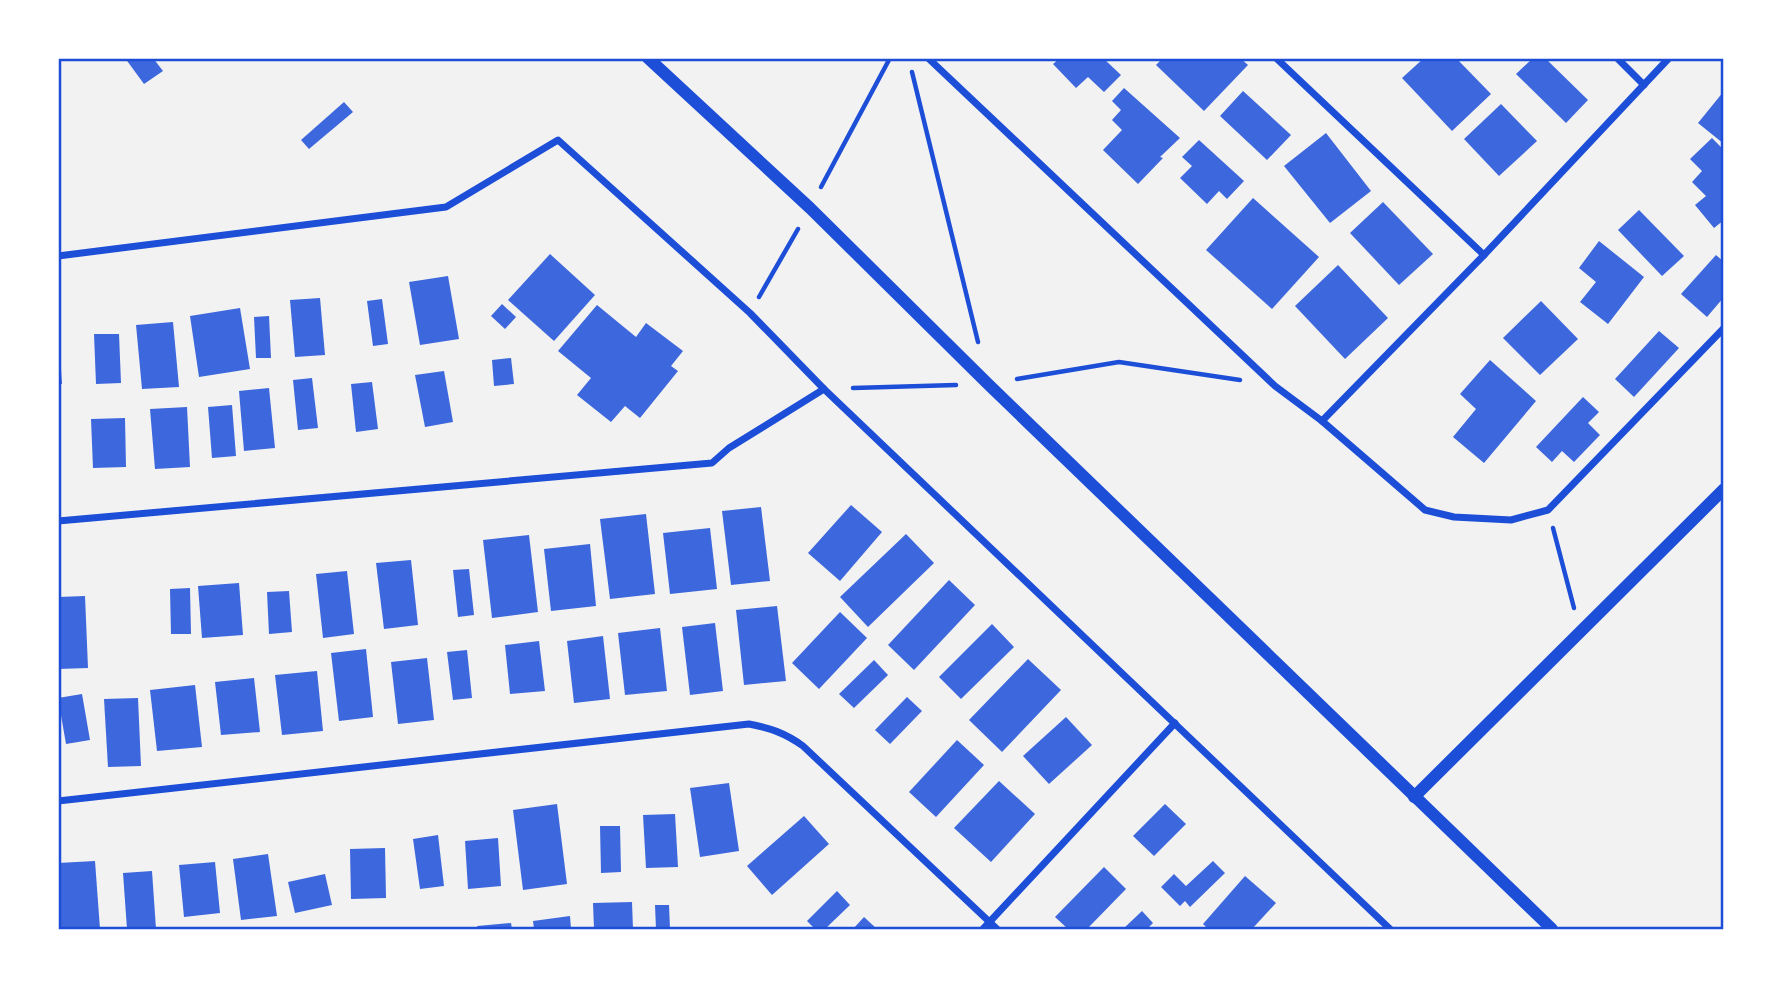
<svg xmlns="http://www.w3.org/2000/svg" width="1782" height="987" viewBox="0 0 1782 987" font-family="'Playfair Display',serif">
<rect width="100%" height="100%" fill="#f2f2f2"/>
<!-- building -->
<g fill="#3d67dc">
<path d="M125,58H153L163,71L144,84Z"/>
<path d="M1060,58H1103L1121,75L1104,92L1088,77L1076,88L1053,64Z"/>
<path d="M1163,58H1240L1248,65L1204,111L1156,65Z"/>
<path d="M1424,58H1456L1491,94L1452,131L1402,78Z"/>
<path d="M1533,58H1545L1588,100L1566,123L1516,74Z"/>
<path d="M1124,88L1180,138L1160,157L1163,158L1138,184L1103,150L1122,130L1112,120L1121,110L1112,101Z"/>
<path d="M1243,91L1291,135L1267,160L1220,116Z"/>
<path d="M1724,91V144L1698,123Z"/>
<path d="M344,102L353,112L309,149L301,140Z"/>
<path d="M1501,104L1537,141L1499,176L1464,139Z"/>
<path d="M1326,133L1371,191L1330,223L1284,166Z"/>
<path d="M1712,138L1724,150V220L1714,228L1695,205L1706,196L1692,182L1702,171L1690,159Z"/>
<path d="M1199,140L1244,181L1227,199L1219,191L1207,204L1180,178L1192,166L1182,157Z"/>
<path d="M1253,198L1319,257L1272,309L1206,250Z"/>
<path d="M1383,202L1433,254L1399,285L1350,233Z"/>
<path d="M1639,210L1684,256L1662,276L1618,230Z"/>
<path d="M1599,241L1644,277L1608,324L1580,302L1596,282L1579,268Z"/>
<path d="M550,254L595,295L554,341L508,300Z"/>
<path d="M1716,255L1724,262V297L1707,317L1681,294Z"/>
<path d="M1338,265L1388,318L1345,359L1295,306Z"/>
<path d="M448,276L459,339L420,345L409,282Z"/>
<path d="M320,298L325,355L295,357L290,300Z"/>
<path d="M382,299L388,344L373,346L367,301Z"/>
<path d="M1541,301L1578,339L1540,375L1503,338Z"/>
<path d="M502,304L516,317L505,329L491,316Z"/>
<path d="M597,305L636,337L646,323L683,351L671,366L678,371L640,418L625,406L611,422L577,395L591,378L558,351Z"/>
<path d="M240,308L250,369L199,377L190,316Z"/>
<path d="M269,316L271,358H256L254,317Z"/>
<path d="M173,322L179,387L142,389L136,325Z"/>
<path d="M1659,331L1679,348L1634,397L1615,379Z"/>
<path d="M94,334H119L121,383L96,384Z"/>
<path d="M58,355H60L62,384H58Z"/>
<path d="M511,358L514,384L494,386L492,360Z"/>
<path d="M1490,360L1536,401L1484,463L1453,437L1476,409L1460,394Z"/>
<path d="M444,371L453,422L425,427L415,375Z"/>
<path d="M312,378L318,428L298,430L293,380Z"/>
<path d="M372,382L378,429L356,432L351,384Z"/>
<path d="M269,388L275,448L244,451L239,391Z"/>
<path d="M1583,397L1599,412L1588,423L1600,435L1574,462L1562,451L1552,462L1536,447Z"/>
<path d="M232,405L236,456L212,458L208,407Z"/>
<path d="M187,407L190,467L155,469L150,409Z"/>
<path d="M125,418L126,467L93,468L91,419Z"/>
<path d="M851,505L882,532L840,581L808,553Z"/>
<path d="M761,507L770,581L731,585L722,511Z"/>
<path d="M646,514L655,594L610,599L600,519Z"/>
<path d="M710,528L717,589L670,594L663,533Z"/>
<path d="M906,534L934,563L868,627L840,597Z"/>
<path d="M529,535L538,612L492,618L483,540Z"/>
<path d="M590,544L596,606L551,611L544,549Z"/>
<path d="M411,560L418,625L384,629L376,563Z"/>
<path d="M469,569L474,615L458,617L453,570Z"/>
<path d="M347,571L354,634L323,638L316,574Z"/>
<path d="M949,580L975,605L914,670L888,645Z"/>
<path d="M239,583L243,635L202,638L198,586Z"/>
<path d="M190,588L191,634H171L170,589Z"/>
<path d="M289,591L292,632L269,634L267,592Z"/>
<path d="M85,596L88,668L58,669V597Z"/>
<path d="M777,606L786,681L744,685L736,610Z"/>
<path d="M840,612L867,638L819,689L792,663Z"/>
<path d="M715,623L723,691L690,695L682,627Z"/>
<path d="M992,624L1014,647L961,699L939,677Z"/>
<path d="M660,628L667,691L625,695L618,633Z"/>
<path d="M603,636L610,699L574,703L567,641Z"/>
<path d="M539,641L545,691L510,694L505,645Z"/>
<path d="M366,649L373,717L339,721L331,653Z"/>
<path d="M467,650L472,698L453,700L447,652Z"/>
<path d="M427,658L434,720L398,724L391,662Z"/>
<path d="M1028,659L1061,690L1002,752L969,720Z"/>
<path d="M874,660L888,675L854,708L839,694Z"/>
<path d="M317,671L323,731L282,735L275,675Z"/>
<path d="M254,678L260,732L221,735L215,682Z"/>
<path d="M195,685L202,747L157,751L150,690Z"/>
<path d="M82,694L90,740L66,744L58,698Z"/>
<path d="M907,697L922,711L890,744L875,730Z"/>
<path d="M138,698L141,766L108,767L104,699Z"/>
<path d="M1066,717L1092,745L1049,784L1023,756Z"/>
<path d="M957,740L984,765L936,817L909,792Z"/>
<path d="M999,781L1035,814L991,862L954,828Z"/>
<path d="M729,783L739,851L700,857L690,788Z"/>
<path d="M557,804L567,884L523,890L513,810Z"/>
<path d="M1165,804L1186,824L1154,856L1133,836Z"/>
<path d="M675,814L678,867L646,868L643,815Z"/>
<path d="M804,816L829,844L772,895L747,866Z"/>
<path d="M600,826H620L621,872L601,873Z"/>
<path d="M438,835L444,886L420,889L413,839Z"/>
<path d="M498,838L501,886L468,889L465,841Z"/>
<path d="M385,848L386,898L351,899L350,849Z"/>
<path d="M268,854L277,916L241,920L233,859Z"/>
<path d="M95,861L100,929H61L58,863Z"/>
<path d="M1213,861L1225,873L1190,907L1185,901L1180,906L1161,887L1174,874L1186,886Z"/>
<path d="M215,862L220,913L184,917L179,865Z"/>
<path d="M1104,867L1126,889L1087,929H1068L1055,917Z"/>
<path d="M152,871L156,929H127L123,873Z"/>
<path d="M325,874L332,905L295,913L288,882Z"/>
<path d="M1245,876L1276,903L1252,929H1208L1203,924Z"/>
<path d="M837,891L850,905L825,929H815L807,921Z"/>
<path d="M632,902L633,929H594L593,903Z"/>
<path d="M655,905H669L670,929H656Z"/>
<path d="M1142,911L1153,923L1147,929H1123Z"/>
<path d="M570,916L571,929H534L533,921Z"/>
<path d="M864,917L877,929H853Z"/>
<path d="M511,923L512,929H478L477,926Z"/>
</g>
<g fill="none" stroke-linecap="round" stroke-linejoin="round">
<!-- path -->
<g stroke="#1d4ed8" stroke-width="4.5">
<path d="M912,72L978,342"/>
<path d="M821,187L890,58"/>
<path d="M759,297L798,229"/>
<path d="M1017,379L1119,362L1240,380"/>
<path d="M853,388L956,385"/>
<path d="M1553,528L1574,608"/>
</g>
<!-- minor -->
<g stroke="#1d4ed8" stroke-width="7">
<path d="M928,58L1275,386L1322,421L1425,510L1454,517L1511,520L1548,510L1724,328"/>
<path d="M1276,58L1484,255"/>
<path d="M1617,58L1644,85"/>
<path d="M58,256L446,207L558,140L750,313L824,389L1390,929"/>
<path d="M1322,421L1484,255L1669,58"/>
<path d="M58,521L712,463L729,448L824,389"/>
<path d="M58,801L749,724C770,728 785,733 803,746L997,929"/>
<path d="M983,929L1175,723"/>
</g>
<!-- tertiary -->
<g stroke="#1d4ed8" stroke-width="12">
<path d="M648,58L810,208L988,384L1552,929"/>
<path d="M1414,797L1724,489"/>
</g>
</g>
<!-- border -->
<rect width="1782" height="987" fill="none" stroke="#ffffff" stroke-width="119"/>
<rect x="60" y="60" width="1662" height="868" fill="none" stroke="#1d4ed8" stroke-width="2.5"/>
</svg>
